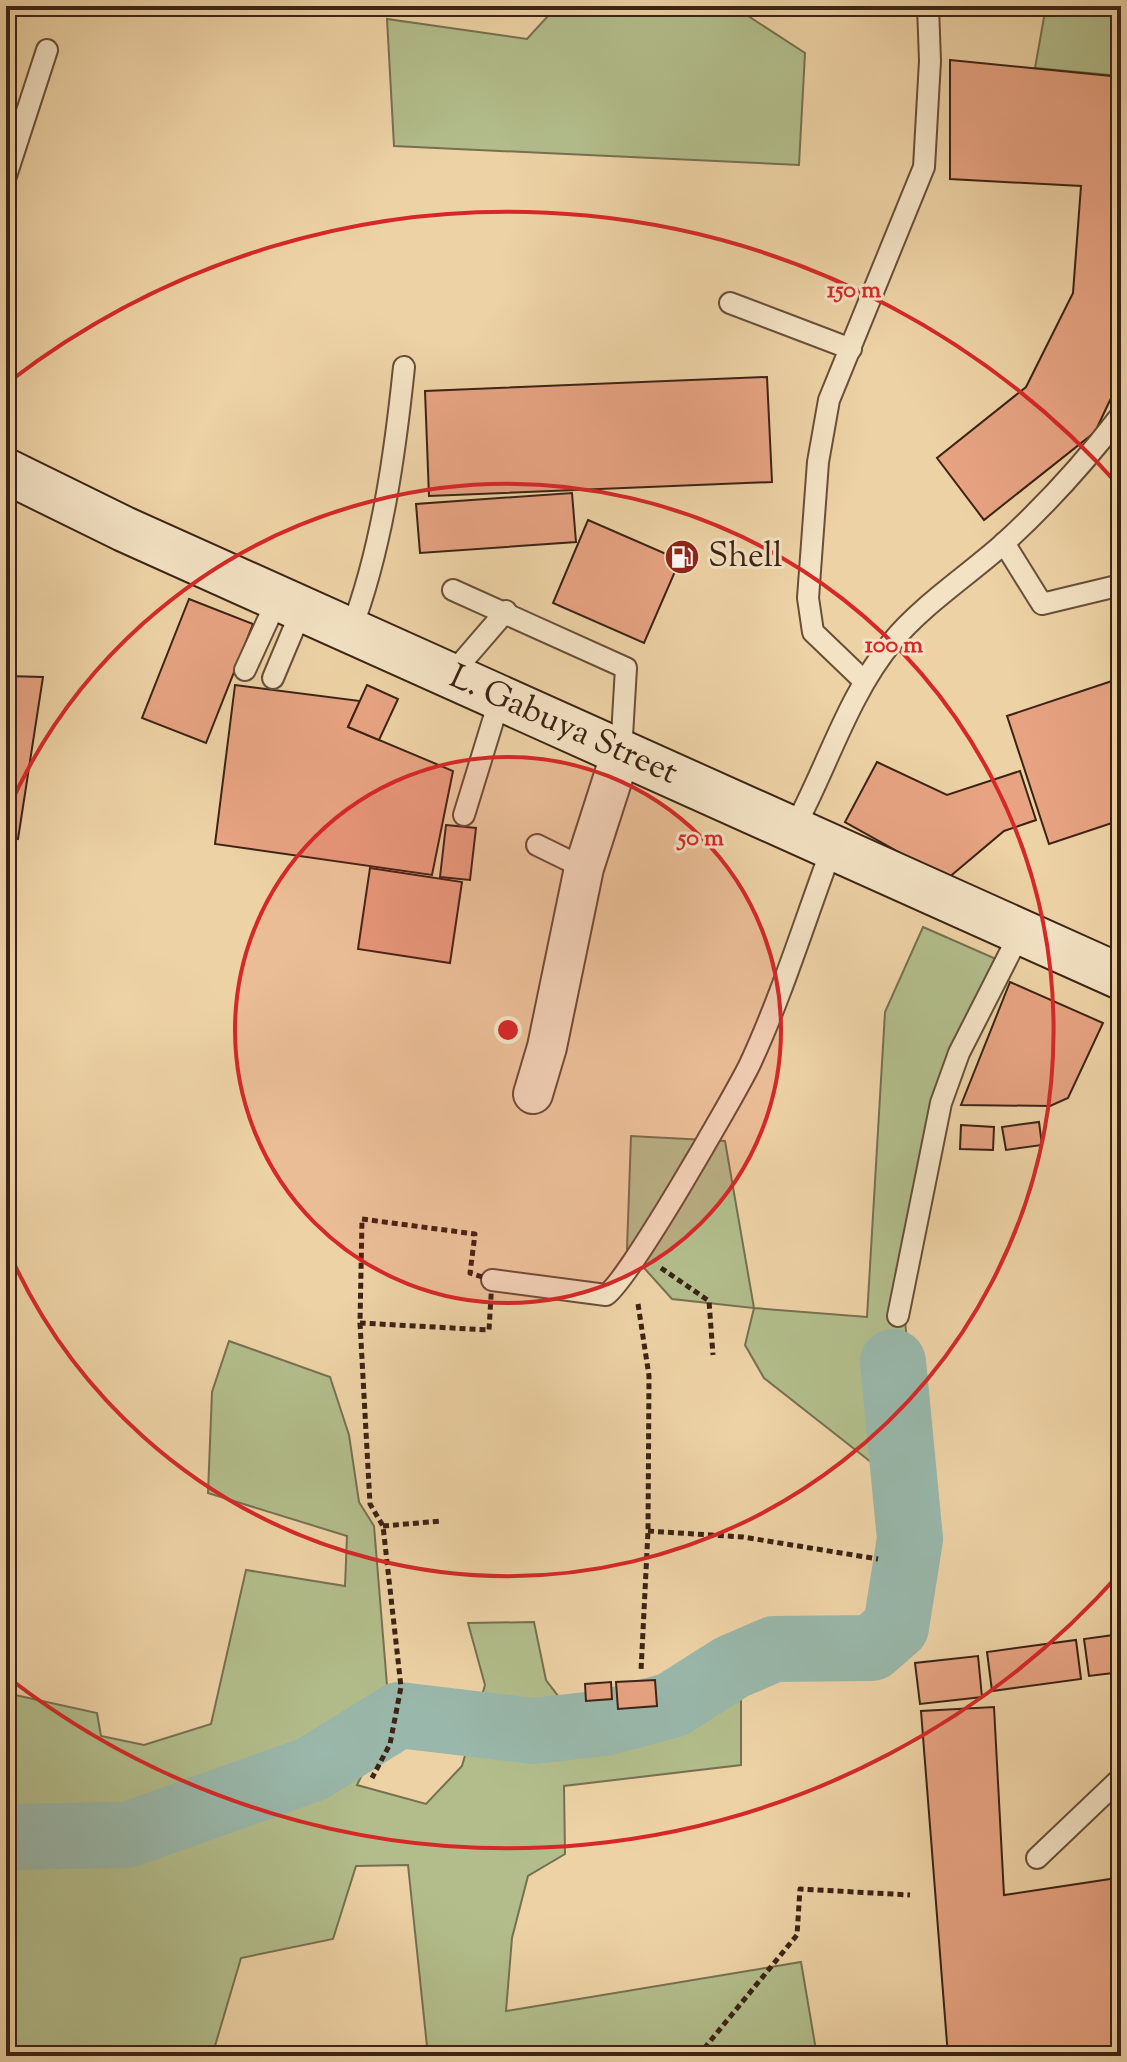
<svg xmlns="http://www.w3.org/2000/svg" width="1127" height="2062" viewBox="0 0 1127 2062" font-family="'Sorts Mill Goudy',serif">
<rect width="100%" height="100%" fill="#edd2a5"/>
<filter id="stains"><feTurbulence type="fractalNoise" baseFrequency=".0025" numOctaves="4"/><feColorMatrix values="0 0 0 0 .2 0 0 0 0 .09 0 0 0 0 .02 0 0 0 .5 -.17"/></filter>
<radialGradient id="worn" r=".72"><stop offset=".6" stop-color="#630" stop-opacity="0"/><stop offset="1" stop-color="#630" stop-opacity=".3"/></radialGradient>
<!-- green -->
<g fill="#b2bd8b" stroke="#777050" stroke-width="2">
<path d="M557,6L687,7L745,14L805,53L799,165L394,146L387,19L527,39Z"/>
<path d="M1046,6H1121V76L1035,68Z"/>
<path d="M923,927L1003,962L948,1110L905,1320L919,1473L895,1481L764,1378L745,1345L754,1308L672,1299L627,1249L631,1136L725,1141L754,1308L867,1317L885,1012Z"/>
<path d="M229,1341L330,1377L349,1435L359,1502L374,1526L387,1685L378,1742L357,1785L426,1804L462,1766L485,1685L468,1623L534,1622L546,1680L584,1730L692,1719L741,1682V1765L564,1786L565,1854L528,1876L512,1938L506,2011L801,1962L817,2056H428L408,1865L356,1866L333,1939L241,1958L212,2056H6V1693L97,1713L101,1736L144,1745L211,1724L246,1570L345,1586L347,1536L208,1493L212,1392Z"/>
</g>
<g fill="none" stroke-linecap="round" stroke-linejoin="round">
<!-- river -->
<path stroke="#99b7aa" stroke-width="66" d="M6,1837L127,1835L312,1769L399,1715L532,1731L605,1723L672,1705L732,1667L774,1649L872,1648L896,1627L910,1539L893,1362"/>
</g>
<!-- building -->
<g fill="#e7a382" stroke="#3c2314" stroke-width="2">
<path d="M950,60L1121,77V377L1095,432L984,520L937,458L1026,387L1073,293L1081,186L950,179Z"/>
<path d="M767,377L772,482L429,496L425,391Z"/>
<path d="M572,493L576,542L420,553L416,504Z"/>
<path d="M588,520L680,560L644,643L553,603Z"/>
<path d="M189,599L253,624L206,743L142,718Z"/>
<path d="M6,676L43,677L18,839L6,836Z"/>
<path d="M1121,678V820L1049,844L1007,716Z"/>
<path d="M235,685L360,701L348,727L453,771L432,875L215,844Z"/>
<path d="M367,685L398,699L379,740L348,727Z"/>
<path d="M877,762L947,795L1020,771L1036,820L1004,831L947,879L845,822Z"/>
<path d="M446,825L476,828L470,880L440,877Z"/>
<path d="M370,868L462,882L450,963L358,949Z"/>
<path d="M1010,982L1103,1023L1068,1098L1050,1106L961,1105Z"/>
<path d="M1039,1122L1042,1145L1006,1150L1002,1127Z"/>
<path d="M961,1125L994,1127L993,1150L960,1149Z"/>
<path d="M1121,1634V1672L1089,1676L1084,1639Z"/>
<path d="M1076,1640L1081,1679L992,1691L987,1652Z"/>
<path d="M978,1656L982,1697L920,1704L915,1663Z"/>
<path d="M655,1680L657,1706L618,1709L616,1682Z"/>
<path d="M611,1682L612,1699L586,1701L585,1684Z"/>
<path d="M994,1707L1004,1895L1110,1879L1121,1863V2056H948L921,1711Z"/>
</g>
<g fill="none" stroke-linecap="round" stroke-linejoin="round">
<!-- lane casing -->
<g stroke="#684f38" stroke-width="24">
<g id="lane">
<path d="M6,176L47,50"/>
<path d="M730,303L851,349"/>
<path d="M1004,543L1042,604L1121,585"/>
<path d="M453,590L626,668L621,753"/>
<path d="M351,630C382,548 395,454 404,367"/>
<path d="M245,670L278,598"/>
<path d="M450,676L506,611"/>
<path d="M273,678L302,609"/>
<path d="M863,680L813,632L808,598L818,462L829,400L924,167L930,61L928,6"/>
<path d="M464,815L500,698"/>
<path d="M793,830C827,768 847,697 892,642C920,607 967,576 1002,545C1045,506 1085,462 1121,415"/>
<path d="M537,845L584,868"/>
<path d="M492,1280L606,1295C624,1288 735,1095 750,1064C782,995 805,920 832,848"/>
<path d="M898,1316L941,1103L959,1053L1020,933"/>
<path d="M1037,1858L1121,1778"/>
</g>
</g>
<!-- street casing -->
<g stroke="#684f38" stroke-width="42">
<path id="street" d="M533,1094L547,1047L584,868L621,753"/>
</g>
<!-- secondary casing -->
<g stroke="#3c2314" stroke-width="48">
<path id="secondary" d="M6,471L124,529L1121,977"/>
</g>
<!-- path -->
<g stroke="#3c2314" stroke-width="5" stroke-dasharray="6 4" stroke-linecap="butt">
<path d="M362,1219L475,1234L470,1273L492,1280L489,1330L360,1323Z"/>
<path d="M661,1268L709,1301L713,1355"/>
<path d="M638,1304L649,1376L648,1531L641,1671"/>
<path d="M360,1323L370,1504L383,1526L401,1687L390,1744L372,1778"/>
<path d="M383,1526L441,1521"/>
<path d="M648,1531L743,1537L878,1559"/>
<path d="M698,2056L797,1935L800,1889L910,1895"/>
</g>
<!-- lane -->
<use href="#lane" stroke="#f3e2c4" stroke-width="20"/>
<!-- street -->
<use href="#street" stroke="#f3e2c4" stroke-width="38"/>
<!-- secondary -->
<use href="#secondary" stroke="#f3e2c4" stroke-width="44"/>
</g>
<!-- distance rings -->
<circle cx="508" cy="1030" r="273" fill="#d62828" fill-opacity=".12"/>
<g fill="none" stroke="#d62828" stroke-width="4">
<circle cx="508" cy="1030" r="273"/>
<path d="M7 812A546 546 0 1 1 7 1248"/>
<path d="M1121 1572A818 818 0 0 1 10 1679M10 381A818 818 0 0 1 1121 488"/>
</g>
<!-- icons -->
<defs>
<g id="fuel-disc" transform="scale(1.8)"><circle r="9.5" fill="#8f2418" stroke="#f3e2c4"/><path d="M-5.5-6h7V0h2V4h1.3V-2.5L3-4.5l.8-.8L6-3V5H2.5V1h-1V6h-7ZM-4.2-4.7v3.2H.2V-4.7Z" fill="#fff"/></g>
</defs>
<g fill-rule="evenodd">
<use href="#fuel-disc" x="682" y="557"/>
</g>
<g text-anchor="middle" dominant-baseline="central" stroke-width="6" stroke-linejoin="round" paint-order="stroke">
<!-- poi labels -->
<g font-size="34" fill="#3c2314" stroke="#f3e2c4" text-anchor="start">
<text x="708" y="557">Shell</text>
</g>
<!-- street labels -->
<g font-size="34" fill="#3c2314" stroke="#f3e2c4">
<text transform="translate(563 726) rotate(24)">L. Gabuya Street</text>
</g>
</g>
<circle cx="508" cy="1030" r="12" fill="#d62828" stroke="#f3e2c4" stroke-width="4"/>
<g font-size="24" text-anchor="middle" font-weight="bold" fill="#d62828" stroke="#f3e2c4" stroke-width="6" stroke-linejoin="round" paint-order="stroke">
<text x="854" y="297">150 m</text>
<text x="894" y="652">100 m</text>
<text x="701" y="845">50 m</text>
</g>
<!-- margin -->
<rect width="1127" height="2062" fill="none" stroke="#edd2a5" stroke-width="32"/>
<rect x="8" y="8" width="1111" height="2046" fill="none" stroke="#3c2314" stroke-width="4"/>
<rect x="16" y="16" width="1095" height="2030" fill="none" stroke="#3c2314" stroke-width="2"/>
<rect width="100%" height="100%" filter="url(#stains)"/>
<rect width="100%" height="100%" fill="url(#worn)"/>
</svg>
